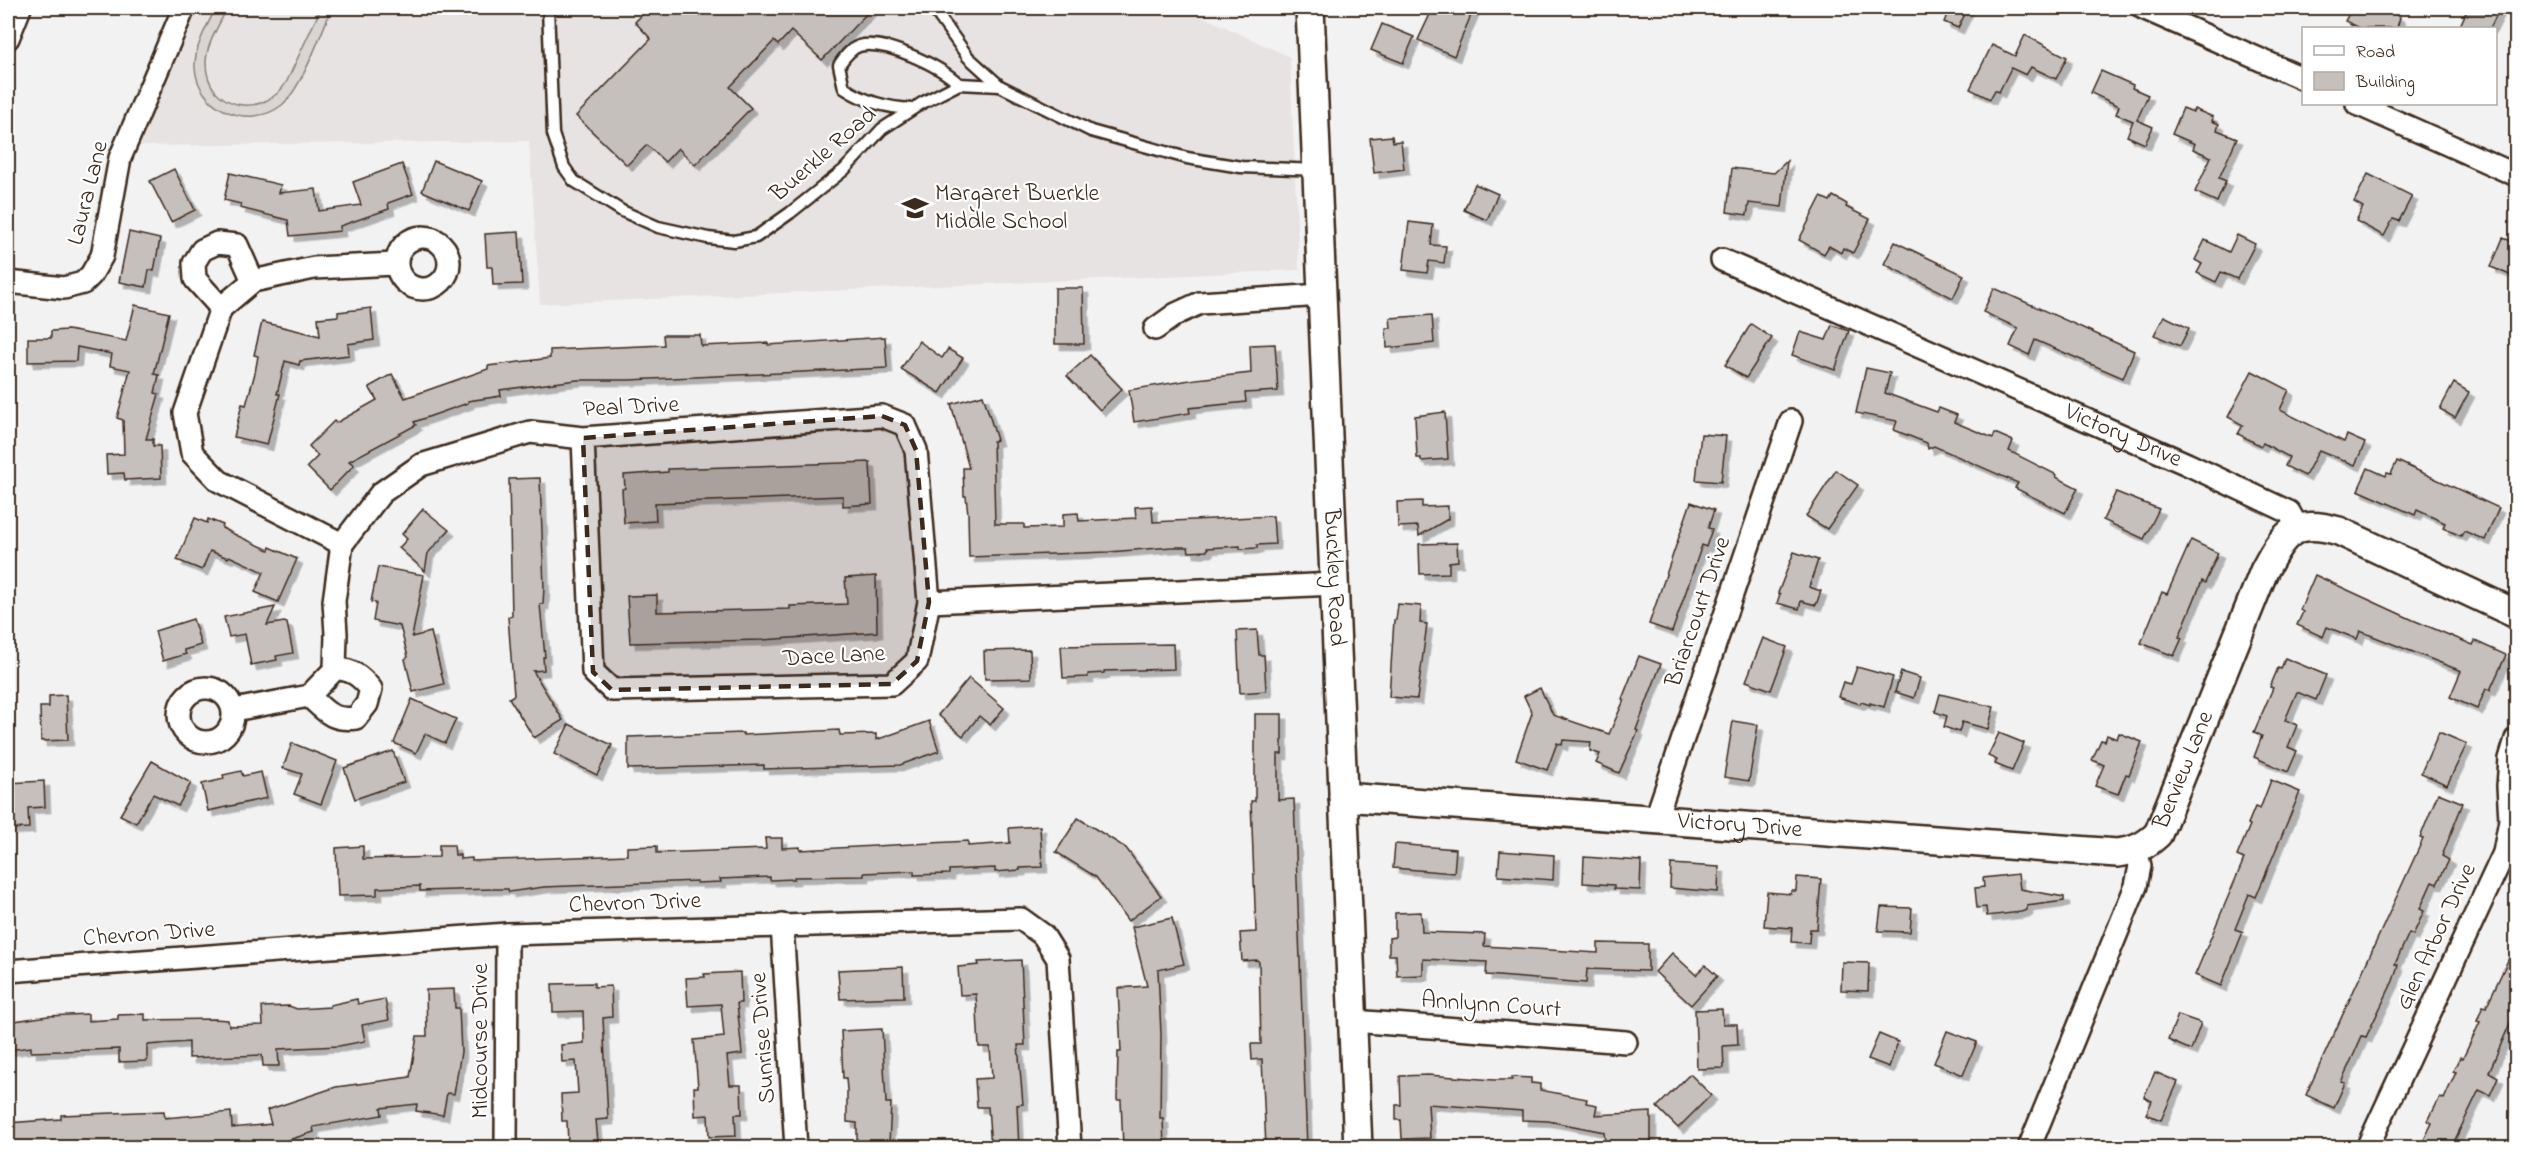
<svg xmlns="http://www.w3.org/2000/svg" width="2524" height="1155" viewBox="0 0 2524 1155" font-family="'Indie Flower',sans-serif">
<defs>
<filter id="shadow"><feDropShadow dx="5.5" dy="5.5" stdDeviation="0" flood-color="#0004"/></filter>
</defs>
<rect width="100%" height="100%" fill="#f3f2f2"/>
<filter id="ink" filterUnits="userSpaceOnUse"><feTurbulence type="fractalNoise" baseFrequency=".0167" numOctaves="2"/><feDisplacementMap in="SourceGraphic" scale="12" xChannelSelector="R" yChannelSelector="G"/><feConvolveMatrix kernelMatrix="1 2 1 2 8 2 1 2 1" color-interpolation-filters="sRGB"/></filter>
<g filter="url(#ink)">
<!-- built -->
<path fill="#e6e3e2" d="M198,8H1184L1290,57L1299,270L540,304L529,141L137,146Z"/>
<!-- green -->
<path fill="#d8d5d2" stroke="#8a8078" stroke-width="1.5" d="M216,8H227C220,24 206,44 206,63C206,110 265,120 287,81L321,8H332C321,33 302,88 282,105C249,131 198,109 195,68C194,47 207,26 216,8Z"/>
<!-- building -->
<g fill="#c6c0bd" stroke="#3b2a1e" stroke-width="1.5" filter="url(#shadow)">
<path d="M649,8L656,15L664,8H872L822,60L791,31L778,45L774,41L730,87L751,108L695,165L678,148L665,162L647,145L627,165L576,116L651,39L635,22Z"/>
<path d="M1433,8H1474L1454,56L1418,40Z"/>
<path d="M1950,8H1968L1958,28L1944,22Z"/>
<path d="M2352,8H2395L2393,13L2400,17L2397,28H2360L2345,21Z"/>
<path d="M2468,8H2500L2490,28H2459Z"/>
<path d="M1382,24L1414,37L1403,63L1371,50Z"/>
<path d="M2025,35L2067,57L2056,79L2031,67L2026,75L2011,68L1999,92L1995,90L1990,99L1970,89L1992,45L2015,56Z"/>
<path d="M2101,71L2133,85L2132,88L2148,95L2137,120L2153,127L2145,144L2127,136L2133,121L2116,114L2119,106L2091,93Z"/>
<path d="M2183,108L2193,112L2194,109L2213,117L2212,121L2219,124L2217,130L2237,138L2219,178L2226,181L2217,202L2195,192L2211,157L2193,149L2195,144L2172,134Z"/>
<path d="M1392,136L1393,142L1401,141L1404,169L1374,173L1370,138Z"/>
<path d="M434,161L482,181L469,211L422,191Z"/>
<path d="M1787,161L1782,207L1749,203L1747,215L1727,212L1732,168L1774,173Z"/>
<path d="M402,164L413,194L388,203L389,209L340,226V231L290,236L288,220L240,208L241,204L224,200L230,173L281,185L279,193L316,189L319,211L361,205L353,182Z"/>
<path d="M174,169L195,210L171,222L150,181Z"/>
<path d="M2368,174L2412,196L2399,221L2393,219L2384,236L2356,221L2363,207L2354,202Z"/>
<path d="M1475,184L1498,194L1487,220L1464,210Z"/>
<path d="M1833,196L1847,204L1846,207L1870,219L1853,253L1843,248L1841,253L1829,246L1824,254L1799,240L1821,197L1830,201Z"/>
<path d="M1409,222L1433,225L1431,245L1446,246L1444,263L1429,261L1427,273L1403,270Z"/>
<path d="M129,232L160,239L154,271L149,270L146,287L119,282Z"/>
<path d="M519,232L522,284L493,285L492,267H487L485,234Z"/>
<path d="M2237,235L2255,244L2237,279L2221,272L2216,282L2197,273L2202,264L2195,260L2205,240L2229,252Z"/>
<path d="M2503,238L2517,243V278L2491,267Z"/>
<path d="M1895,242L1964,275L1953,298L1884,264Z"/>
<path d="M1055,288H1083L1084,344H1055Z"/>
<path d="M1994,288L2134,351L2123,378L2035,340L2029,355L2010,346L2018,328L1983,312Z"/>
<path d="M135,305L169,313L154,374L159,375L155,393L159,394L146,439H153V446H160L161,478L125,480L124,473L107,474L106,455L124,454L123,420L117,418L130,370L110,366L112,354L77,347L76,361L28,362V338H51V331L68,330L126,341Z"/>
<path d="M371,308L374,340L348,344L349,355L300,361L299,365L285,361L277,394H280L267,445L234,437L242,404L246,405L255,373L258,356L254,355L262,322L320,336L318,318L338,316V312Z"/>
<path d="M1432,315L1434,343L1387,348L1386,328H1391L1390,318Z"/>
<path d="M2164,316L2189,328L2180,346L2154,335Z"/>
<path d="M1751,324L1772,338L1746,378L1725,365Z"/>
<path d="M1832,325L1849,331L1835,370L1792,355L1800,332L1826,340Z"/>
<path d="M663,335H700L701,346L768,343V345L885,337L887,368L629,380H577L500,390L501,396L468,401V403L414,422L416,425L349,461L354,465L330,490L307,467L318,456L309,446L334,421L336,423L377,400L369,387L392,374L405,398L488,369V366L550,358V350L664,345Z"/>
<path d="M919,341L942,358L948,349L963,358L940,393L901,369Z"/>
<path d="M1275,344L1278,391L1245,393L1246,402L1189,408L1190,413L1134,422L1129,390L1196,379L1251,373L1250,345Z"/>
<path d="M1090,355L1122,389L1100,410L1067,376Z"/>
<path d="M1866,368L1890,373L1885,393L1937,412L1939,408L1957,415L1954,422L1993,438L1995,433L2013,441L2009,451L2057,475L2056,477L2078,488L2065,513L2015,488L2018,483L1934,446L1928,449L1927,443L1894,430L1897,421L1856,413Z"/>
<path d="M2252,371L2289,390L2280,410L2344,442L2347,435L2365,443L2355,465L2319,450L2305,476L2285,466L2289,457L2263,443L2261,446L2238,434L2243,425L2228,417Z"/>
<path d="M2454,383L2469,392L2455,418L2440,409Z"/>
<path d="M983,395L997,440L993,441L995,524H1024V528L1063,527V514L1078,513L1079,521L1136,518L1135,507L1152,506L1153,522L1273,516L1275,544L1257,545V548L1240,549V546L1207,548V551L1189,552L1188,547H1172L1109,552L969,557L968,514L966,496H964L963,468H969L951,404Z"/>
<path d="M1445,412L1448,459L1421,461V458H1417L1415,416Z"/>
<path d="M1701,434L1726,436L1721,482L1696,480Z"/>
<path d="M2397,461L2499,508L2485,540L2464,531L2461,536L2443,528L2445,523L2417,510L2415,515L2358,490L2368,468L2386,476L2387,473L2391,474Z"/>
<path d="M870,462L872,504L843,506V496L655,503L656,521L624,523L622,489L625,488L624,475L668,472V469Z"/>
<path d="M1836,470L1858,485L1827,529L1806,516Z"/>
<path d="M540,478L544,588L543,604H540L545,657H543L544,670L533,671L563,720L534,738L509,698L514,695L508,617L512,616L509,479Z"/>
<path d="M2116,492L2159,509L2144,539L2103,520Z"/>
<path d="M1422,501V507L1448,506V519L1419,536L1418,526L1398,527L1397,502Z"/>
<path d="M1691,502L1714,510L1708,528L1712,529L1706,547L1702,545L1672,632L1649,624Z"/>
<path d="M423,509L449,530L428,553L425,571L399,548L407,539L402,534Z"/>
<path d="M195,518L207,523L208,519L223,525L222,528L238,536L269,550L270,547L297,559L278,602L255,592L264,572L229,556L228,558L210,551L202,570L177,560Z"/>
<path d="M2191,540L2218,553L2205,583L2202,581L2179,637L2182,638L2174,656L2141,643L2162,592L2167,594Z"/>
<path d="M1457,543L1458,561L1449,562V573L1420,574L1419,544Z"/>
<path d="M1794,552L1818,560L1809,587L1821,591L1816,605L1801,601L1799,609L1777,603L1780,594L1778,593Z"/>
<path d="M378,567L424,575L412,637L431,632L444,684L413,692L405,659L408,657L400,626L373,621L376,603L371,602Z"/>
<path d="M2315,575L2413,620L2473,645L2475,641L2506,655L2490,690L2486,689L2477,709L2450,697L2461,671L2360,631L2357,639L2327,627L2323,637L2297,625L2303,612L2300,610Z"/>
<path d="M876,576L877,632L762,640L630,643L627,596L657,595V612L790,609V606L847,604L845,578Z"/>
<path d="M1398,604L1421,606L1420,623L1427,624L1417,699L1389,697L1394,620H1396Z"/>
<path d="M275,607L267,625L284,622L287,623L293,653L276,656L277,660L251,665L245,634L229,637L224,617Z"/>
<path d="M193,619L201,645L184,650L186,654L163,661L155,631Z"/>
<path d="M1257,630L1259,655H1264L1266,691L1240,693L1237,631Z"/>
<path d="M1763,638L1787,647L1771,690L1746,681Z"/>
<path d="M1173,644L1174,669L1104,671V673L1088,674V677L1063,678L1061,646Z"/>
<path d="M1030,650L1031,678L985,679L984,651Z"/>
<path d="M1639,656L1661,664L1636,730L1638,731L1619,773L1596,763L1600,754L1590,751L1591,742L1563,740L1562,745L1557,743L1547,770L1516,759L1532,713L1524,696L1540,688L1553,715L1609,734L1624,700L1622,699Z"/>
<path d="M2285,658L2326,675L2316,700L2297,692L2285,720L2297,725L2288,747L2297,751L2288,772L2254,757L2262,736L2254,732L2273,688L2270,687L2278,668L2281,669Z"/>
<path d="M1857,667L1893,677L1884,707L1870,703V705L1861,702L1860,704L1838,697L1843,682L1851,684Z"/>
<path d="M1901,672L1920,678L1914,698L1895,692Z"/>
<path d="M969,678L1004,708L990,725L979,716L963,736L938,715Z"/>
<path d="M1940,694L1994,707L1988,729L1962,722L1959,732L1944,727L1947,716L1935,712Z"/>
<path d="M66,695L68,740L41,741L40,707H49V696Z"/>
<path d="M412,699L456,719L445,743L425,734L416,753L394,743Z"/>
<path d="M1255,714H1282V754H1278V800L1294,799L1307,1148H1266L1262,1059L1252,1060L1251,1044H1261L1259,962L1257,960L1242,961L1240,933L1256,932L1251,801H1255Z"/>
<path d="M929,721L939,751L900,765L764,769V765L628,769V737L743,733V735L839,730L840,735L876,734V740Z"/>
<path d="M1733,721L1758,725L1749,781L1724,777Z"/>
<path d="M569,724L612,745L597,775L554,754Z"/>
<path d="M2439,732L2467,744L2447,785L2421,773Z"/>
<path d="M1999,733L2024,743L2012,771L1995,764L1997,760L1988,756Z"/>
<path d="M2119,733L2142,742L2129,775L2126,774L2118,794L2095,786L2104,765L2092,760L2101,740L2105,741L2107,735L2117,739Z"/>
<path d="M292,743L337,761L321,804L294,794L302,774L283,768Z"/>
<path d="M393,751L404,782L355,799L344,768Z"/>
<path d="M152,761L191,783L178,806L153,794L136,823L120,815Z"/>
<path d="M241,771L243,776L261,772L267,798L208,811L202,784L224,779L223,775Z"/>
<path d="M2271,780L2300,792L2256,897L2249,894L2235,929L2243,932L2221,986L2195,975L2244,859L2237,856L2250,825L2248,824L2255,807L2260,809Z"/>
<path d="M44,781L45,807L28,808L29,828L8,829V783Z"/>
<path d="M2438,793L2463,803L2442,856L2449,860L2437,884L2432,882L2420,909L2424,911L2413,935L2409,933L2395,964L2398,965L2393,981L2366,1037L2362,1036L2354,1054L2341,1082L2345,1083L2334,1108L2306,1095L2423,839L2420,838Z"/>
<path d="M1078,818L1126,848L1161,896L1128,921L1096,877L1056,852Z"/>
<path d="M1040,826L1042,867L1020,868V870L995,872V868L949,870V874L914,875V871L864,873V876L794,877V879L770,880V877L720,879L721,882L697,883V881L544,887L509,892L508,889H492L420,891V886L377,888V895L338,896L336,848L363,846V859L439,857V845H454L455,855H460V859L472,858V861L627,855V847L657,846V853L766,849L765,838H782V848L800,847V850L968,841V846L1010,843L1009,828Z"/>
<path d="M1395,844L1456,849L1454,873L1393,868Z"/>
<path d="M1500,851L1554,855L1553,880L1498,876Z"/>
<path d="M1584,857L1641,861L1640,890L1614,889V885L1583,883Z"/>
<path d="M1671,864L1719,867L1718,892L1670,888Z"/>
<path d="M2018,874L2020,889L2064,897V901L2027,906V910L2021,912L1987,916L1986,907L1977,908L1975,888L1984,887L1983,878Z"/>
<path d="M1797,877L1821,879L1817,929H1810L1809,943L1791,942L1792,928L1764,926L1767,892L1791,894V891H1796Z"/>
<path d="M1881,907L1912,908L1910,932L1878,931Z"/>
<path d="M1421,912L1422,932L1485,934L1484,946L1598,953V943L1648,944V971L1587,969L1586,983L1486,975L1487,962L1423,959V975L1397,976L1396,955H1389V938L1395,937V913Z"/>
<path d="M1172,918L1184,964L1158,970L1161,1034L1160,1118H1163L1164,1148H1123L1121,1100H1117L1118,1052H1121L1118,988L1147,986L1132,927Z"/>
<path d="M2517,941V1007L2489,1072L2498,1077L2490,1095L2479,1090L2451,1148H2435L2423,1142L2432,1123L2428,1121L2440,1097L2444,1099L2456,1072L2453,1071L2460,1057L2463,1058L2480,1022L2477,1021L2483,1006L2486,1007Z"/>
<path d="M1672,953L1696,975L1705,965L1717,976L1691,1005L1655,972Z"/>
<path d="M1021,960L1025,1045H1018L1023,1104L1017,1105L1019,1148H991L988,1107H977L975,1079L992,1078L990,1047H979L976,994L960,995L958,967L979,965L978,962Z"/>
<path d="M1842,962L1869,963L1868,991L1841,990Z"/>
<path d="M903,967L904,997L840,999L838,970Z"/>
<path d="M740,972L741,1003H737L742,1054L727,1056L730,1085H741L742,1114H735L736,1136L709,1137L708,1115L695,1116L694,1087H698L694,1040L724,1037L721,1004L688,1006L686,978L705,977L704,974Z"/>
<path d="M594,983V987L611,986L612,1017L603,1018L608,1119L596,1120L598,1142L568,1144L567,1121H562L561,1094L578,1093L576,1061L562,1062L561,1045L584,1043L583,1011L553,1012L552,984Z"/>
<path d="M454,989L455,1008H459L461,1052L454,1094L447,1093L443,1115L416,1111L417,1104L381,1108L382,1115L313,1127L314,1132L269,1146L249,1148H10L8,1123L61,1119V1115L164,1111L165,1118L231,1112L232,1128L271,1124L267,1110L336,1087L410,1077L417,1036H427L426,990Z"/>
<path d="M357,999L358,1004L385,999L389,1020L362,1025L365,1041L339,1046L278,1049L279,1066H263L262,1055L189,1058V1042L147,1045V1061L119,1062V1049L31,1052V1047L8,1050V1022L48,1016L88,1014V1021L118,1019V1015L145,1014V1020L214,1019L228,1020L229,1026L263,1025L262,1007L289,1006L297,1009L330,1007V1005Z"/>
<path d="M1722,1009L1723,1024H1737L1738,1045L1723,1046L1724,1068L1697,1069L1695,1010Z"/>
<path d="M2178,1015L2201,1023L2191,1050L2168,1040Z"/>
<path d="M882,1029L886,1103H891L889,1144L857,1142V1123L847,1122V1090L846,1078H843L841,1031Z"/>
<path d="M1947,1031L1977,1042L1963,1075L1934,1063Z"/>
<path d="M1879,1034L1898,1042L1889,1067L1868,1059Z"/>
<path d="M2155,1072L2178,1082L2161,1120L2146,1114L2152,1101L2144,1097Z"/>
<path d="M1690,1074L1711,1095L1678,1128L1657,1107Z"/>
<path d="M1428,1075L1494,1080H1512V1077L1531,1078V1083L1540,1084V1090L1587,1099L1586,1103L1597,1105L1595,1115L1651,1112V1148H1635V1142L1605,1143L1604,1132L1548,1121L1522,1120V1111L1428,1104L1430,1138L1402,1139L1401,1120H1396V1105H1401L1400,1076Z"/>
</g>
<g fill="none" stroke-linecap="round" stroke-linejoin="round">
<!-- service casing -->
<g stroke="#3b2a1e" stroke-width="15">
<g id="service">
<path d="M548,8L553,134L564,167L574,181L622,211L658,227L708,238L734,241L756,237L790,213L844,170L882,129L922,103L959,84L1000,86"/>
<path d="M933,8L968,57L1000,86L1091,131L1187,158L1241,167L1317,170"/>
<path d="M912,109C888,108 865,102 844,88L839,65C844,58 850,49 859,46C885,39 940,66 959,84"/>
</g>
</g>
<!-- minor casing -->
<g stroke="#3b2a1e" stroke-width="26">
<g id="minor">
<path d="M2143,8L2304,79"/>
<path d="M8,38L20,8"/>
<path d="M2357,104L2516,175"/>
<circle cx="423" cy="263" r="26"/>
<path id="s1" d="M1722,260L2187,464L2289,512L2298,528"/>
<path d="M8,282L64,288L83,283L91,275L102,256L120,158L184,8"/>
<path d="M221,308L195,279L194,263L202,250L217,243L237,245L253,281"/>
<path d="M1155,329L1176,314L1200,303L1322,295"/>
<path d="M342,544L219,481L192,453L185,413L221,308L253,281L314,268L395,264"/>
<path d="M929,602L1335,584"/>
<circle cx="206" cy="715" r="27"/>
<path d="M309,696C326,712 332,721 356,718L367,704L371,689C361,677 351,668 335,669"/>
<path d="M234,710L309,696L335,669L336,634L334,601L342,544L381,493L421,465L530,432L583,438L882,416L905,425L916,450L929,602L917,661L892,684L612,690L593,672L583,438"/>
<path d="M1656,818L1791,421"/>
<path d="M782,925L796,1148"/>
<path d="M8,971L507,934L1021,919L1043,935L1058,959L1070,1148"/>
<path d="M1353,1021L1626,1042"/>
<path d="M506,1148L507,934"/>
<path d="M2029,1148L2136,886L2140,866L2136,850"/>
<path d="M2367,1148L2504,853L2510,820L2508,786L2510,759L2516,739"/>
</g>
</g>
<!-- tertiary casing -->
<g stroke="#3b2a1e" stroke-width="32">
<g id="tertiary">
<path id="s2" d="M1310,8L1358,1148"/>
<path id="s3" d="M1343,797L2117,853C2135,851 2145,846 2158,834L2264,571C2284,533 2294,518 2339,531L2516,614"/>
</g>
</g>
<!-- service -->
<use href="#service" stroke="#fff" stroke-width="10"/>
<!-- minor -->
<use href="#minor" stroke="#fff" stroke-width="21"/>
<!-- tertiary -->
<use href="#tertiary" stroke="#fff" stroke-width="27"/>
</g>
</g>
<!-- marked area -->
<path fill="#3b2a1e" fill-opacity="0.2" stroke="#3b2a1e" stroke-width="4.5" stroke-dasharray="12 8" stroke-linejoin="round" d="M882,416L905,425L916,450L929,602L917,661L892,684L612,690L593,672L583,438Z"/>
<!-- icons -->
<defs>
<g id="school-bare" transform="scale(2.07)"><path d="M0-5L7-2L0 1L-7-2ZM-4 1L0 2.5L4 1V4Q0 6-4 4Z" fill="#3b2a1e" stroke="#fff" stroke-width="2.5" paint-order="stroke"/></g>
</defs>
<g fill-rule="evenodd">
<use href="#school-bare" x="915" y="208"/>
</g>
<g text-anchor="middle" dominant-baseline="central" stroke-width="4.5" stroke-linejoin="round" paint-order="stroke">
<!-- street labels -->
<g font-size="24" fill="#3b2a1e" stroke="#fff">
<text transform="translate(824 155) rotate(-41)">Buerkle Road</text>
<text transform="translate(89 193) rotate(-76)">Laura Lane</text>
<text transform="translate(631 408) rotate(-3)">Peal Drive</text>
<text stroke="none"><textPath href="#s1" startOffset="438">Victory Drive</textPath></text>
<text stroke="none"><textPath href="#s2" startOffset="570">Buckley Road</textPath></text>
<text transform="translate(1699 612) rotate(-71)">Briarcourt Drive</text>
<text transform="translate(834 657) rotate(-3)">Dace Lane</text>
<text stroke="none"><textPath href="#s3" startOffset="891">Berview Lane</textPath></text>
<text stroke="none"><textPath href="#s3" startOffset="398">Victory Drive</textPath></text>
<text transform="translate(635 904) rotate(-2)">Chevron Drive</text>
<text transform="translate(149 935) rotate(-4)">Chevron Drive</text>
<text transform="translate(2437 937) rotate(-65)">Glen Arbor Drive</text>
<text transform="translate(1491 1006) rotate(4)">Annlynn Court</text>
<text transform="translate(764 1038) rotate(-94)">Sunrise Drive</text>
<text transform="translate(481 1041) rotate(-90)">Midcourse Drive</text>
</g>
<!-- poi labels -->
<g font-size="24" fill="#3b2a1e" stroke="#fff" text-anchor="start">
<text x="935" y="194">Margaret Buerkle<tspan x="935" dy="28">Middle School</tspan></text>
</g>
</g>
<!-- margin -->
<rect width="2524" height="1155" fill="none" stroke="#fff" stroke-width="30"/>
<rect x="15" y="15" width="2494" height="1125" fill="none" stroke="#3b2a1e" stroke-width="2" filter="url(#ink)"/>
<!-- legend -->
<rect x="2302" y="27" width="195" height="78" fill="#ffffff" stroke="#b1aaa5" stroke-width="1.5"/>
<rect x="2314" y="46" width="30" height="9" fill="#ffffff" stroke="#b1aaa5" stroke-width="1.5"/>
<text x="2356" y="57" font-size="18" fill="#3b2a1e">Road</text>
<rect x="2314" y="72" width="30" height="18" fill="#c6c0bd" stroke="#b1aaa5" stroke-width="1.5"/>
<text x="2356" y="87" font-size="18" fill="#3b2a1e">Building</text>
</svg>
